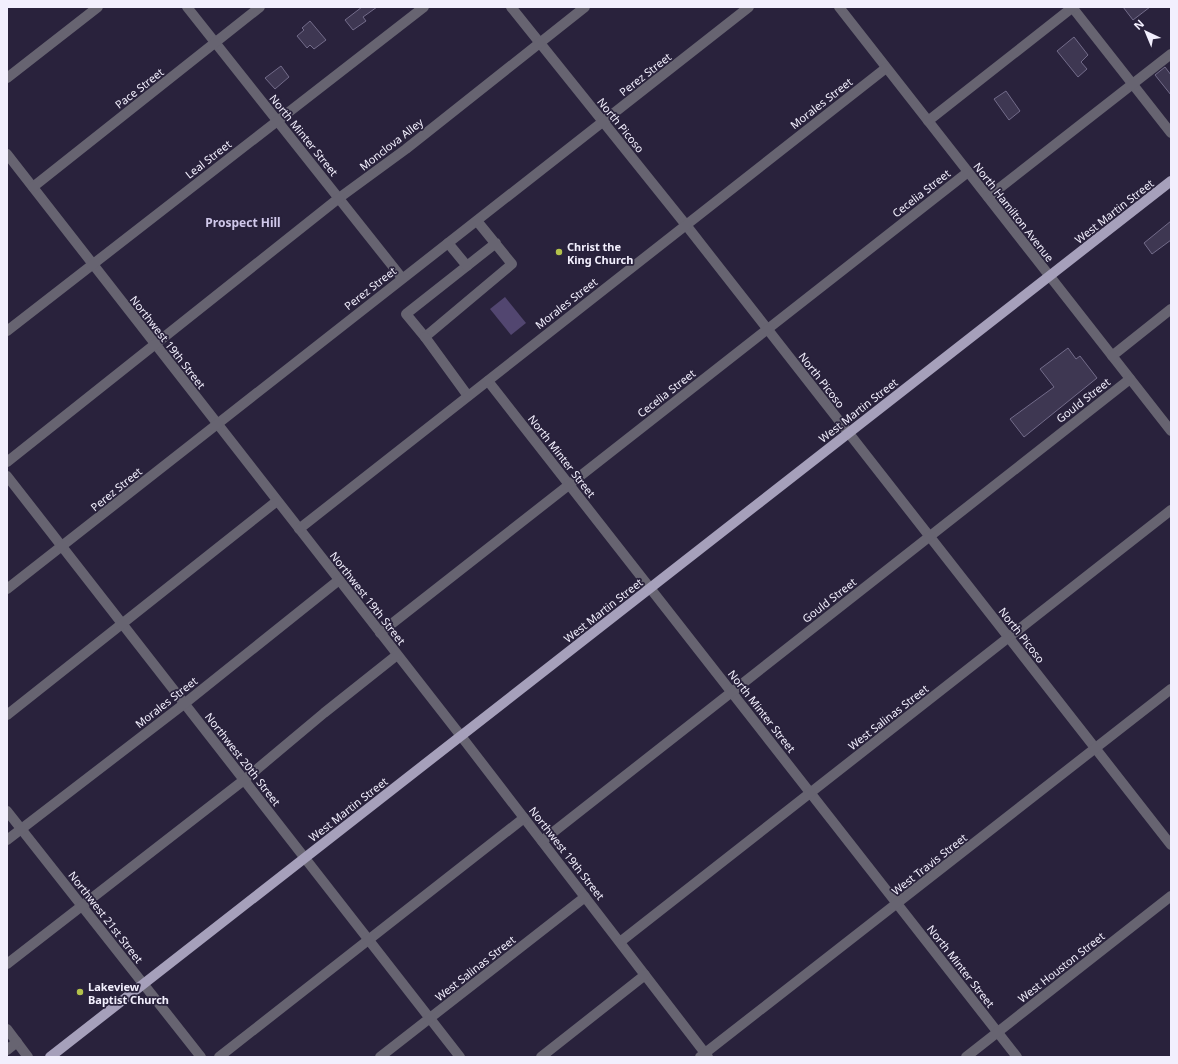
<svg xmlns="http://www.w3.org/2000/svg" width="1178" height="1064" viewBox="0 0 1178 1064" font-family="'Noto Sans',sans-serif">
<rect width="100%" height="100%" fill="#29223c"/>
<!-- green -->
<path fill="#524670" d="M505,297L526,323L511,335L490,309Z"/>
<!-- building -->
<g fill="#3e3752" stroke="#736c8a">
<path d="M362,7H377L363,17L366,21L353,30L345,20Z"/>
<path d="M1123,7H1150L1133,20Z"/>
<path d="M310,21L326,40L314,49L310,45L307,48L297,36L304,30L302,28Z"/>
<path d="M1074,37L1088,55L1081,62L1087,69L1078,77L1057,51Z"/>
<path d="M281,66L289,77L275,89L265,78Z"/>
<path d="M1165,67L1171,75V95L1155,75Z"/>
<path d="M1006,91L1020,111L1009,120L994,99Z"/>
<path d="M1171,221V240L1152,254L1144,243Z"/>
<path d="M1068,348L1076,359L1080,356L1097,378L1024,437L1010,419L1054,387L1040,369Z"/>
</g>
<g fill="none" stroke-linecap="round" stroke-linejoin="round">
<!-- minor -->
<g stroke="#676471" stroke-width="10">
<path d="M187,7L402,278"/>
<path d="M511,7L686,225L1171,845"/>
<path d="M839,7L1171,431"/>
<path d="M1072,7L1171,133"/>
<path d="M7,78L98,7"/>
<path d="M928,121L1073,7"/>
<path d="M7,154L461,736L708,1057"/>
<path d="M33,187L260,7"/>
<path d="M988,197L1171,54"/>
<path d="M477,221L512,264L425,337L406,314L496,243"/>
<path d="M448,243L467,266"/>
<path d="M7,331L424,7"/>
<path d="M425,337L468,396"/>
<path d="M1112,356L1171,309"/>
<path d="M488,381L1017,1057"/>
<path d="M7,462L339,198L406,149L585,7"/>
<path d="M7,476L460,1057"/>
<path d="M299,529L886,68"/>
<path d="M7,589L749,7"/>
<path d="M380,633L968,172"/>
<path d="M7,715L277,501"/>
<path d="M7,811L201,1057"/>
<path d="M7,840L184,704L339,580"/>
<path d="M542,841L1130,379"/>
<path d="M620,942L1171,510"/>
<path d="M7,964L244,780L324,713L397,655"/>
<path d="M7,1029L28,1057"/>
<path d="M7,1050L17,1042"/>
<path d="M219,1057L524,818"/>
<path d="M380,1057L585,897"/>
<path d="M541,1057L645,975"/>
<path d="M700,1057L1171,689"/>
<path d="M966,1057L1171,896"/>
</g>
<!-- major -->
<path stroke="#a6a0bb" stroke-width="10" d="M50,1057L1171,181"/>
</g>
<!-- markers -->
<g fill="#b3c24b" stroke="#29223c" stroke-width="1.5">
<circle cx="559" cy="252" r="4"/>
<circle cx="80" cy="992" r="4"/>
</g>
<g text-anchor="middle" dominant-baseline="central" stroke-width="3.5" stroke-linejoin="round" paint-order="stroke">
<!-- street labels -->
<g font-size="11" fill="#f2effd" stroke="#29223c">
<text transform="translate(645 74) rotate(-38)">Perez Street</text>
<text transform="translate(139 88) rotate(-38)">Pace Street</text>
<text transform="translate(821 103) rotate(-38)">Morales Street</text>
<text transform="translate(621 125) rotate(51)">North Picoso</text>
<text transform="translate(304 135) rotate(51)">North Minter Street</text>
<text transform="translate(391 144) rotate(-38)">Monclova Alley</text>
<text transform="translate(208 159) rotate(-38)">Leal Street</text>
<text transform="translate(921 193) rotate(-38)">Cecelia Street</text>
<text transform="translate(1114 211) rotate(-38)">West Martin Street</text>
<text transform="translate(1014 212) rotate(52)">North Hamilton Avenue</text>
<text transform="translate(370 288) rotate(-38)">Perez Street</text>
<text transform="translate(566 303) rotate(-38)">Morales Street</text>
<text transform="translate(168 342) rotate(52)">Northwest 19th Street</text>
<text transform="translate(822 380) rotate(52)">North Picoso</text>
<text transform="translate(666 393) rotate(-38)">Cecelia Street</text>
<text transform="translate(1083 400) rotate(-38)">Gould Street</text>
<text transform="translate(858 410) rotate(-38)">West Martin Street</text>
<text transform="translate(562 456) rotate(52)">North Minter Street</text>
<text transform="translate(116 489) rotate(-39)">Perez Street</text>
<text transform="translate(368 598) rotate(52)">Northwest 19th Street</text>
<text transform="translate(829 600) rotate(-38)">Gould Street</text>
<text transform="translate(603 610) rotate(-38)">West Martin Street</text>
<text transform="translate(1022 635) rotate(52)">North Picoso</text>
<text transform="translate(166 702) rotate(-38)">Morales Street</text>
<text transform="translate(762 711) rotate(52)">North Minter Street</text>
<text transform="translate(888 717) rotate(-38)">West Salinas Street</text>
<text transform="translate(243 759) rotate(52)">Northwest 20th Street</text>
<text transform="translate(348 809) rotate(-38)">West Martin Street</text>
<text transform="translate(567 853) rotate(52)">Northwest 19th Street</text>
<text transform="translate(929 864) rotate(-38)">West Travis Street</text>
<text transform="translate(106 917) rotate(52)">Northwest 21st Street</text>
<text transform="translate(961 966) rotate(52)">North Minter Street</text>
<text transform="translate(1061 967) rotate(-38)">West Houston Street</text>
<text transform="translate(475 968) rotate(-38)">West Salinas Street</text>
</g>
<!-- poi labels -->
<g font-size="11" font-weight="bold" fill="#f2effd" stroke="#29223c" text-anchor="start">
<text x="567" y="246">Christ the<tspan x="567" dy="13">King Church</tspan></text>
<text x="88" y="986">Lakeview<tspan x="88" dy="13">Baptist Church</tspan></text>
</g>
<!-- neighbourhood labels -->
<g font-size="12" font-weight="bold" fill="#d0c8ea" stroke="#29223c">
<text x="243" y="222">Prospect Hill</text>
</g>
</g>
<!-- border -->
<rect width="1178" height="1064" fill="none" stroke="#f2effd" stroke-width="16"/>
<!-- north arrow -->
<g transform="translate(1146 32) rotate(316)" stroke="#29223c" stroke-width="3" paint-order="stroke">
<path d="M0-3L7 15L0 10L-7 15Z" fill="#f2effd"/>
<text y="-6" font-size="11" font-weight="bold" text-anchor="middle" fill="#f2effd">N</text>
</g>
</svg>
